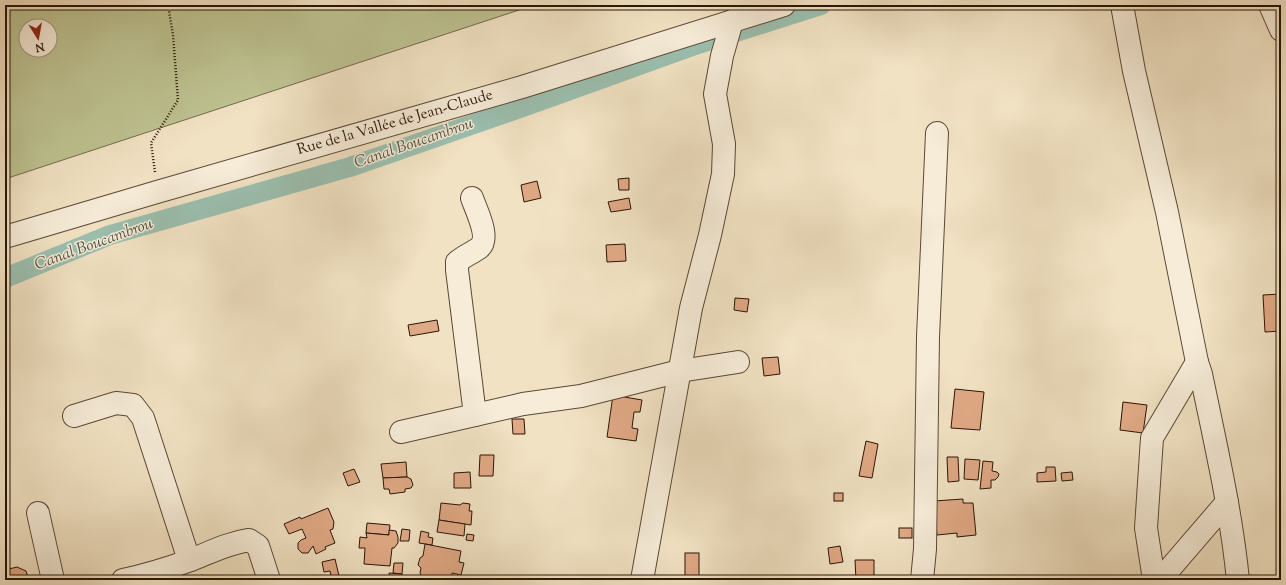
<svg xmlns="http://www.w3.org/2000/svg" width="1286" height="585" viewBox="0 0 1286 585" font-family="'Sorts Mill Goudy',serif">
<rect width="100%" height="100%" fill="#f1e2c3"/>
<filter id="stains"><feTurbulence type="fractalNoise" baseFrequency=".005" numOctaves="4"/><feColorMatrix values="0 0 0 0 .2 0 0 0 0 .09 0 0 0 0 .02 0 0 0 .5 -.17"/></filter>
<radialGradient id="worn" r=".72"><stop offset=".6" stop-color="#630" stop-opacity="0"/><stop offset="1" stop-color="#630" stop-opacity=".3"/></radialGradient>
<!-- green -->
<path fill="#bec291" stroke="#746b4c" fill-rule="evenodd" d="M5,5H521L519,10L5,179ZM26,26H50V50H26Z"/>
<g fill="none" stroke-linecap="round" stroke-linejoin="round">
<!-- canal -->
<path stroke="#9bbfaf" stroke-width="20" d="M5,278L110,235L350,167L534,103L692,46L821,5"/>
</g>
<!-- building -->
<g fill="#e0a985" stroke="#2b1407">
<path d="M629,178V190H619L618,179Z"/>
<path d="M537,181L541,198L524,202L521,185Z"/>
<path d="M629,198L631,209L611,212L608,202Z"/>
<path d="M625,244L626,261L607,262L606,245Z"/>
<path d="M1281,294V331L1265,332L1263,295Z"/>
<path d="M735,298L749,299L747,312L734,310Z"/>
<path d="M437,320L439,331L410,336L408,325Z"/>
<path d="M778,357L780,374L764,376L762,358Z"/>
<path d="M955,389L984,392L980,430L951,428Z"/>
<path d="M613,395L642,400L640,412H634L632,428L638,429L636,441L607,437Z"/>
<path d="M1123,402L1147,405L1143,433L1120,430Z"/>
<path d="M1281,405V423L1277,406Z"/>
<path d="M512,419H524L525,434H513Z"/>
<path d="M866,441L878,444L872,478L859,476Z"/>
<path d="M480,455H494L493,476H479Z"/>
<path d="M947,457H958L959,481L948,482Z"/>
<path d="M965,459L980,460L978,480L964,479Z"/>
<path d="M983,461L993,462L992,471L997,472L999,474L998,477L995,480H991V488L980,489Z"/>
<path d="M406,462L407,477L383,478L381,464Z"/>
<path d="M1046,467H1055L1056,481L1037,482V473L1046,472Z"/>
<path d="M354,469L360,482L348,486L343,473Z"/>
<path d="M470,472L471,488H454V473Z"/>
<path d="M1072,472L1073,480L1062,481L1061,473Z"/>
<path d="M407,477L411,479L413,485L411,488L405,489V492L390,494L389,489H384L383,478Z"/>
<rect x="834" y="493" width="9" height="8"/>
<path d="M963,499V503H973L976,535L957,537V533L937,535L934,501Z"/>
<path d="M441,503L460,505L463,503L470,504L469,511H472L471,525L439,520Z"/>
<path d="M328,508L334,522L333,529L330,530L335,543L325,547L326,549L316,554L313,546L308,553H302L298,549V543L301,540L306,538L302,529L289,534L284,524L300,517L301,519Z"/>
<path d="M439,520L465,524L464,536L437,532Z"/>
<path d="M367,523L390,525L389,535L366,533Z"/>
<rect x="899" y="528" width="13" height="10"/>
<path d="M402,529L410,530L409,541H400Z"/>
<path d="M389,530L396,531L398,537V543L394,548H392L390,566L364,564L365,548H359L360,537L367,538L366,533L389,535Z"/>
<path d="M421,531L429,533L428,537L433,538L432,545L419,543Z"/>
<path d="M467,534L474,535L473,541L466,540Z"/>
<path d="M425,544L461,551L459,562L464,563L461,575L452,573V578L448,580H439L436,576H432V578L422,577L420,573L421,568L418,565L420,558L423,556Z"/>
<path d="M840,546L843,562L830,564L828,548Z"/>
<rect x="685" y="553" width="14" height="27"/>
<path d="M335,559L340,580H328L327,577L331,576L330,571L324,572L322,562Z"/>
<path d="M855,560H874V580H856Z"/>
<path d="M394,563H403L402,574L393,573Z"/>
<path d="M17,567L26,571L29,580H5V570Z"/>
<path d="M389,573L402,574V580H390Z"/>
<path d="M203,575L204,580H187V579Z"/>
</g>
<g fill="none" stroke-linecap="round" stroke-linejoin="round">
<!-- minor casing -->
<g stroke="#5c4836" stroke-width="24">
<g id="minor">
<path d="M1122,5L1134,71L1167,212L1197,362L1201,374C1215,442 1231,510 1238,580"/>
<path d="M1270,5L1281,30"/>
<path d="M472,198C476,210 491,238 479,248C472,253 464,256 457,262V270L475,415"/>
<path d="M5,237L157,192L522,87L784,5"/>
<path d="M74,416L116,403L133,405L143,418L189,560"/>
<path d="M401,432L523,404L581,396L680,371L738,362"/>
<path d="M38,513L53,580"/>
<path d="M123,580C146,575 169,568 191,560C211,552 228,543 249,540L258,546L269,580"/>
<path d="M642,580L691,308L710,235L723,174L724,144L715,94L722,56L732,21"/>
<path d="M922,580L925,549L928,337L937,133"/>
<path d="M1154,580L1146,528L1152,438L1197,362"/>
<path d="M1160,580L1227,502"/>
</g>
</g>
<!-- path -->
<path stroke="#2b1407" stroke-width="2.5" stroke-dasharray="1 2" stroke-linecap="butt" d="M155,172L151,143L178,100L173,35L168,5"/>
<!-- minor -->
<use href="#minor" stroke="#f6ecd8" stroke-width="22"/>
</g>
<g text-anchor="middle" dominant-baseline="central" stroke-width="3" stroke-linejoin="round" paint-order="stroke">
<!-- street labels -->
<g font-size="15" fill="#2b1407" stroke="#f6ecd8">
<text transform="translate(395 123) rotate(-16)">Rue de la Vallée de Jean-Claude</text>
</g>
<!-- water labels -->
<g font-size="16" font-style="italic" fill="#525042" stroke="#f6ecd8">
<text transform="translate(414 144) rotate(-19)">Canal Boucambrou</text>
<text transform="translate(94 245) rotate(-20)">Canal Boucambrou</text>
</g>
</g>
<!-- margin -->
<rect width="1286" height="585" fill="none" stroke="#f1e2c3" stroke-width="20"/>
<rect x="6" y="6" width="1274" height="573" fill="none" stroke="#2b1407" stroke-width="2"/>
<rect x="10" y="10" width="1266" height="565" fill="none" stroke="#2b1407"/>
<!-- north arrow -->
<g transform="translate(38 38) rotate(169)"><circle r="19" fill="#f6ecd8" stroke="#a59684"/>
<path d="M0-3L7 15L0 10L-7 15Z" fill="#8f2418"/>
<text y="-6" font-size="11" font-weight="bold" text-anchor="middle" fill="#2b1407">N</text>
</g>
<rect width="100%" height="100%" filter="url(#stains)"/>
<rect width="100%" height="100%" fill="url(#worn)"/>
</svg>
